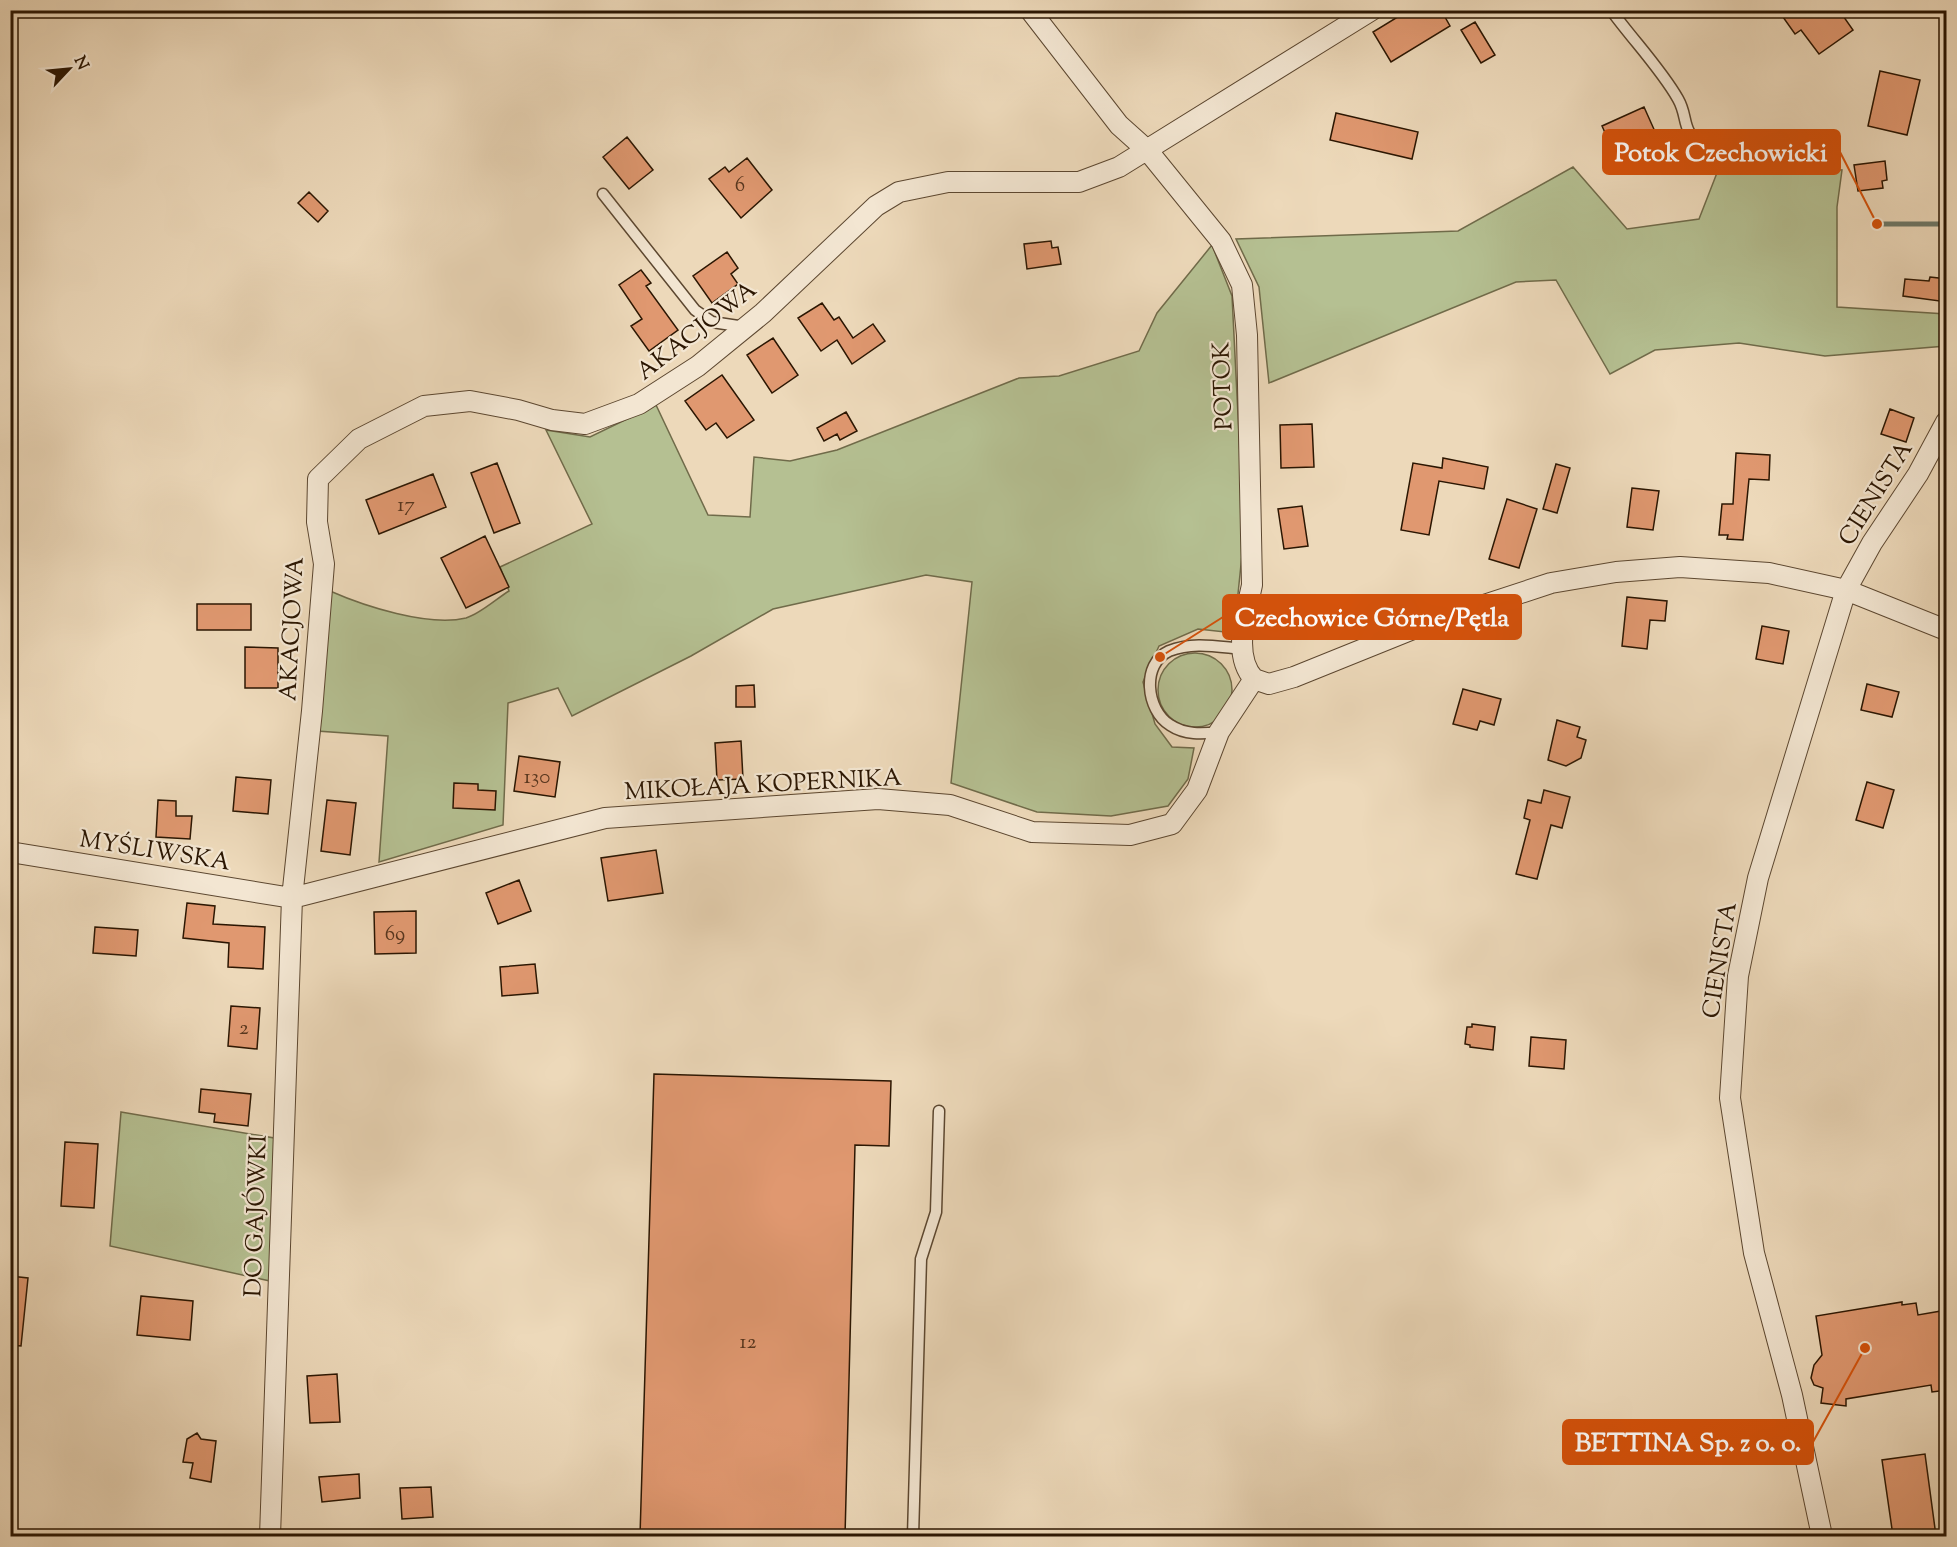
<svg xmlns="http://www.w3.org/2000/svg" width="1957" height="1547" viewBox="0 0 1957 1547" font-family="'Sorts Mill Goudy',serif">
<rect width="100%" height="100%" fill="#edd9ba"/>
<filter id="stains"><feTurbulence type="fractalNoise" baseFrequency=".00333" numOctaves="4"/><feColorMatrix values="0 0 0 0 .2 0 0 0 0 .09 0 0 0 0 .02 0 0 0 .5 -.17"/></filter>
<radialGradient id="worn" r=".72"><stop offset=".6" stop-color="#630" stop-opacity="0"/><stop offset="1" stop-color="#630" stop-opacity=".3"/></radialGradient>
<path fill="#b5c092" stroke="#706b4a" stroke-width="1.5" d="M1722,160L1842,170L1837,207V307L1946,314V346L1825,356L1739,343L1655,350L1610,374L1556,280L1516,282L1269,383L1259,287L1236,239L1458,231L1573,167L1627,229L1699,219Z
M1212,245L1232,296L1244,535L1234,633L1198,629L1159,646L1143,682L1155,724L1172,747L1194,748L1188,779L1168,806L1111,816L1037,812L951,783L972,582L926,575L773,609L691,656L572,716L558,688L508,703L503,825L379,862L388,736L317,731L330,591C364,606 428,627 466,618C480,614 496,599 509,591L500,567L592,524L546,430L590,437L656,405L708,515L750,517L754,457L790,461L837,450L1019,378L1059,376L1139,351L1157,313Z
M1158 690a37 37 0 1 1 74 0a37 37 0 1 1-74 0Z
M121,1112L274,1138L270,1281L110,1246Z"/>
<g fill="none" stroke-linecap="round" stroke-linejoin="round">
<path stroke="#6e7868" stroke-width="5" d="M1877,224H1946"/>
</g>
<path fill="#e09870" stroke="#2b1602" stroke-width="1.5" d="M1409,10H1441L1450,26L1391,62L1373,32Z
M1778,10H1839L1853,30L1819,54L1801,30L1795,34Z
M1475,22L1495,55L1481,63L1461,30Z
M1880,71L1920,80L1907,135L1868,126Z
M1644,107L1657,136L1615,155L1602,126Z
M1336,113L1418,132L1412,159L1330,140Z
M627,137L653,170L629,189L603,157Z
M747,158L772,190L741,218L709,179L725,167L729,172Z
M1885,161L1887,180L1882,181L1883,188L1858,191L1854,165Z
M309,192L328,211L318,222L298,203Z
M1051,241L1052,248L1058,247L1061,264L1027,269L1024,244Z
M727,252L738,268L731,274L738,284L712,303L693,276Z
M641,270L651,283L646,286L678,330L649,351L631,326L642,319L619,285Z
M1930,277L1947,279V302L1903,296L1905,279L1929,281Z
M822,303L834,320L839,317L853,338L873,324L885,341L852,364L837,340L821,351L798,318Z
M773,338L798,375L772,393L747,355Z
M722,375L754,420L727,438L716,423L706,430L685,401Z
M1890,409L1914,418L1906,442L1881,434Z
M846,412L857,431L840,440L837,434L824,441L817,428Z
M1312,424L1314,467L1281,468L1280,425Z
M1736,453L1770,455L1769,480L1749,479L1743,540L1727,539L1728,535H1719L1722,504H1733Z
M1443,458L1488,467L1484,489L1439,481L1429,535L1401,530L1413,463L1442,468Z
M497,463L520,523L494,533L471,473Z
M1556,464L1570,468L1557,513L1543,509Z
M433,474L446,507L379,534L366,500Z
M1632,488L1659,491L1653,530L1627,527Z
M1507,499L1537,509L1519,568L1489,559Z
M1302,506L1308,546L1284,549L1278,509Z
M485,536L509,587L466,608L441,558Z
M1627,597L1667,601L1665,621L1650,620L1647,649L1622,646Z
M197,604H251V630H197Z
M1762,626L1789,631L1783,664L1756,659Z
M245,647L278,648V688H245Z
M1867,684L1899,692L1892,717L1861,710Z
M754,685L755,707H736V686Z
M1463,689L1501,699L1494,725L1480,721L1477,730L1453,724Z
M1557,720L1580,727L1577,737L1586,740L1581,758L1566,766L1548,760Z
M741,741L743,779L717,780L715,743Z
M519,756L560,762L555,797L514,791Z
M236,777L271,780L268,814L233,811Z
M1867,782L1894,790L1883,828L1856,820Z
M454,783L478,784V790L496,791L495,810L453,808Z
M1544,790L1570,797L1562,828L1551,825L1537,879L1516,874L1530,820L1524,818L1528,800L1541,803Z
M158,800L176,801V816H192L190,839L156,837Z
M327,800L356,803L350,855L321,851Z
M656,850L663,893L608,901L601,858Z
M519,880L531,911L498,924L486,893Z
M187,903L215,906L213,924L265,927L263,969L228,967L229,943L183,938Z
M416,911V953L375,954L374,912Z
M95,927L138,930L136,956L93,953Z
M535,964L538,993L502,996L500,967Z
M231,1006L260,1008L257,1049L228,1046Z
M1472,1024L1495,1027L1493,1050L1470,1047V1045L1465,1044L1467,1027H1472Z
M1531,1037L1566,1040L1564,1069L1529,1066Z
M654,1074L891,1081L889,1146L855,1145L845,1536H640Z
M201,1089L251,1094L248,1126L214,1122L215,1114L199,1112Z
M65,1142L98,1144L94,1208L61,1206Z
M10,1276L28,1278L21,1346L10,1345Z
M141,1296L193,1301L190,1340L137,1335Z
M1902,1302V1305L1916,1303L1918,1315L1947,1310V1390L1932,1392L1931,1385L1846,1399V1406L1821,1403L1823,1388L1814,1385L1811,1378L1814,1365L1822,1355L1816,1316Z
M337,1374L340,1422L310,1423L307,1376Z
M197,1433L201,1439L216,1441L211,1482L190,1478L193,1463L183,1462L187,1439Z
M1925,1454L1936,1536H1893L1882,1460Z
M359,1474L360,1498L322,1502L319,1477Z
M431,1487L433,1517L402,1519L400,1488Z"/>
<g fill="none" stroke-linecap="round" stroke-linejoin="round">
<g stroke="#5c4730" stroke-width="13">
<path id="service" d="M1611,10C1632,39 1661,69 1678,99C1689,118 1680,131 1703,145C1717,154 1738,145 1753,144C1782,143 1806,156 1834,159
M603,194L695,310L712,322L745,327
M1219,732C1202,734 1185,735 1170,725C1146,710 1141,664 1169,651C1193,641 1219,647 1243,649
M913,1536L921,1259L936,1212L939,1111"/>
</g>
<g stroke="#5c4730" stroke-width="22">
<path id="minor" d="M1030,10L1119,125L1148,151L1221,241L1242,285L1247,335L1252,585C1246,614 1232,655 1254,679
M1254,679L1269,684L1294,677L1423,625L1551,583L1616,572L1680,567L1769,573L1846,590L1946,630
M10,852L292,898L605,818L878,799L950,805L1032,832L1130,835L1172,824L1197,790L1219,732L1254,679
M270,1536L292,898L312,711L324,564L317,522L318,479L359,439L424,406L470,401L518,410L552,420L585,424L639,404L698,366L763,313L876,206L899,192L948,182H1079L1119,167L1372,10
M1822,1536L1792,1395L1754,1253L1730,1098L1738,976L1758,878L1846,590L1872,543L1918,474L1946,422"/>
</g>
<use href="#service" stroke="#f3e6d2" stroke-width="10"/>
<use href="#minor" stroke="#f3e6d2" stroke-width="20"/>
</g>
<g text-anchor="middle" stroke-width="4.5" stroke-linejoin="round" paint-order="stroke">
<g font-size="21" fill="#58361e">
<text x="740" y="191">6</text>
<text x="406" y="511">17</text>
<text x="537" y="783">130</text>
<text x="395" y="940">69</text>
<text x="244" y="1034">2</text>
<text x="748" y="1348">12</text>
</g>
<g font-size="24" fill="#2b1602" stroke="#f3e6d2">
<text transform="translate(696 330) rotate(-38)" y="8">AKACJOWA</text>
<text transform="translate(1222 386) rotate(-92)" y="8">POTOK</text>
<text transform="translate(1875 493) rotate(-58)" y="8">CIENISTA</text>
<text transform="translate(291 629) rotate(-87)" y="8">AKACJOWA</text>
<text transform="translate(763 784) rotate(-3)" y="8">MIKOŁAJA KOPERNIKA</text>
<text transform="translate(155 850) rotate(9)" y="8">MYŚLIWSKA</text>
<text transform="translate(1719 960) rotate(-81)" y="8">CIENISTA</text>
<text transform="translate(255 1216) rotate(-88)" y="8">DO GAJÓWKI</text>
</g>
</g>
<path fill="none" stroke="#d5520b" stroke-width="2" d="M1877 224L1840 152M1160 657L1223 617M1865 1348L1813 1442"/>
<g fill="#d5520b" stroke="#f3e6d2" stroke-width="2">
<circle cx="1877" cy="224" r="6"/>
<circle cx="1160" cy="657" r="6"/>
<circle cx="1865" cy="1348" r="6"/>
</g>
<g fill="#d5520b" stroke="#d5520b" stroke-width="2">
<rect x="1603" y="130" width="237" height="44" rx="6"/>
<rect x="1223" y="595" width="298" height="44" rx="6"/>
<rect x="1563" y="1420" width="250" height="44" rx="6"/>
</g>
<g font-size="26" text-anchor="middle" font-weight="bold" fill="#fff">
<text x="1721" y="161">Potok Czechowicki</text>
<text x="1372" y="626">Czechowice Górne/Pętla</text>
<text x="1688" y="1451">BETTINA Sp. z o. o.</text>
</g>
<rect width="1957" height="1547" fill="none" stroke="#edd9ba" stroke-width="36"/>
<rect x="12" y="12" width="1933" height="1523" fill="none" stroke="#2b1602" stroke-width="3"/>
<rect x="18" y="18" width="1921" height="1511" fill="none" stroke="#2b1602" stroke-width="1.5"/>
<g transform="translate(69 69) rotate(64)" stroke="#f3e6d2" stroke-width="4.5" paint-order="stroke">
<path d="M0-4.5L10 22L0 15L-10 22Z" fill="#2b1602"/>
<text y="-9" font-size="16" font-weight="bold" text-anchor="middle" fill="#2b1602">N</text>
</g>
<rect width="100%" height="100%" filter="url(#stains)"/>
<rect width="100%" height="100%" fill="url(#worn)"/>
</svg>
